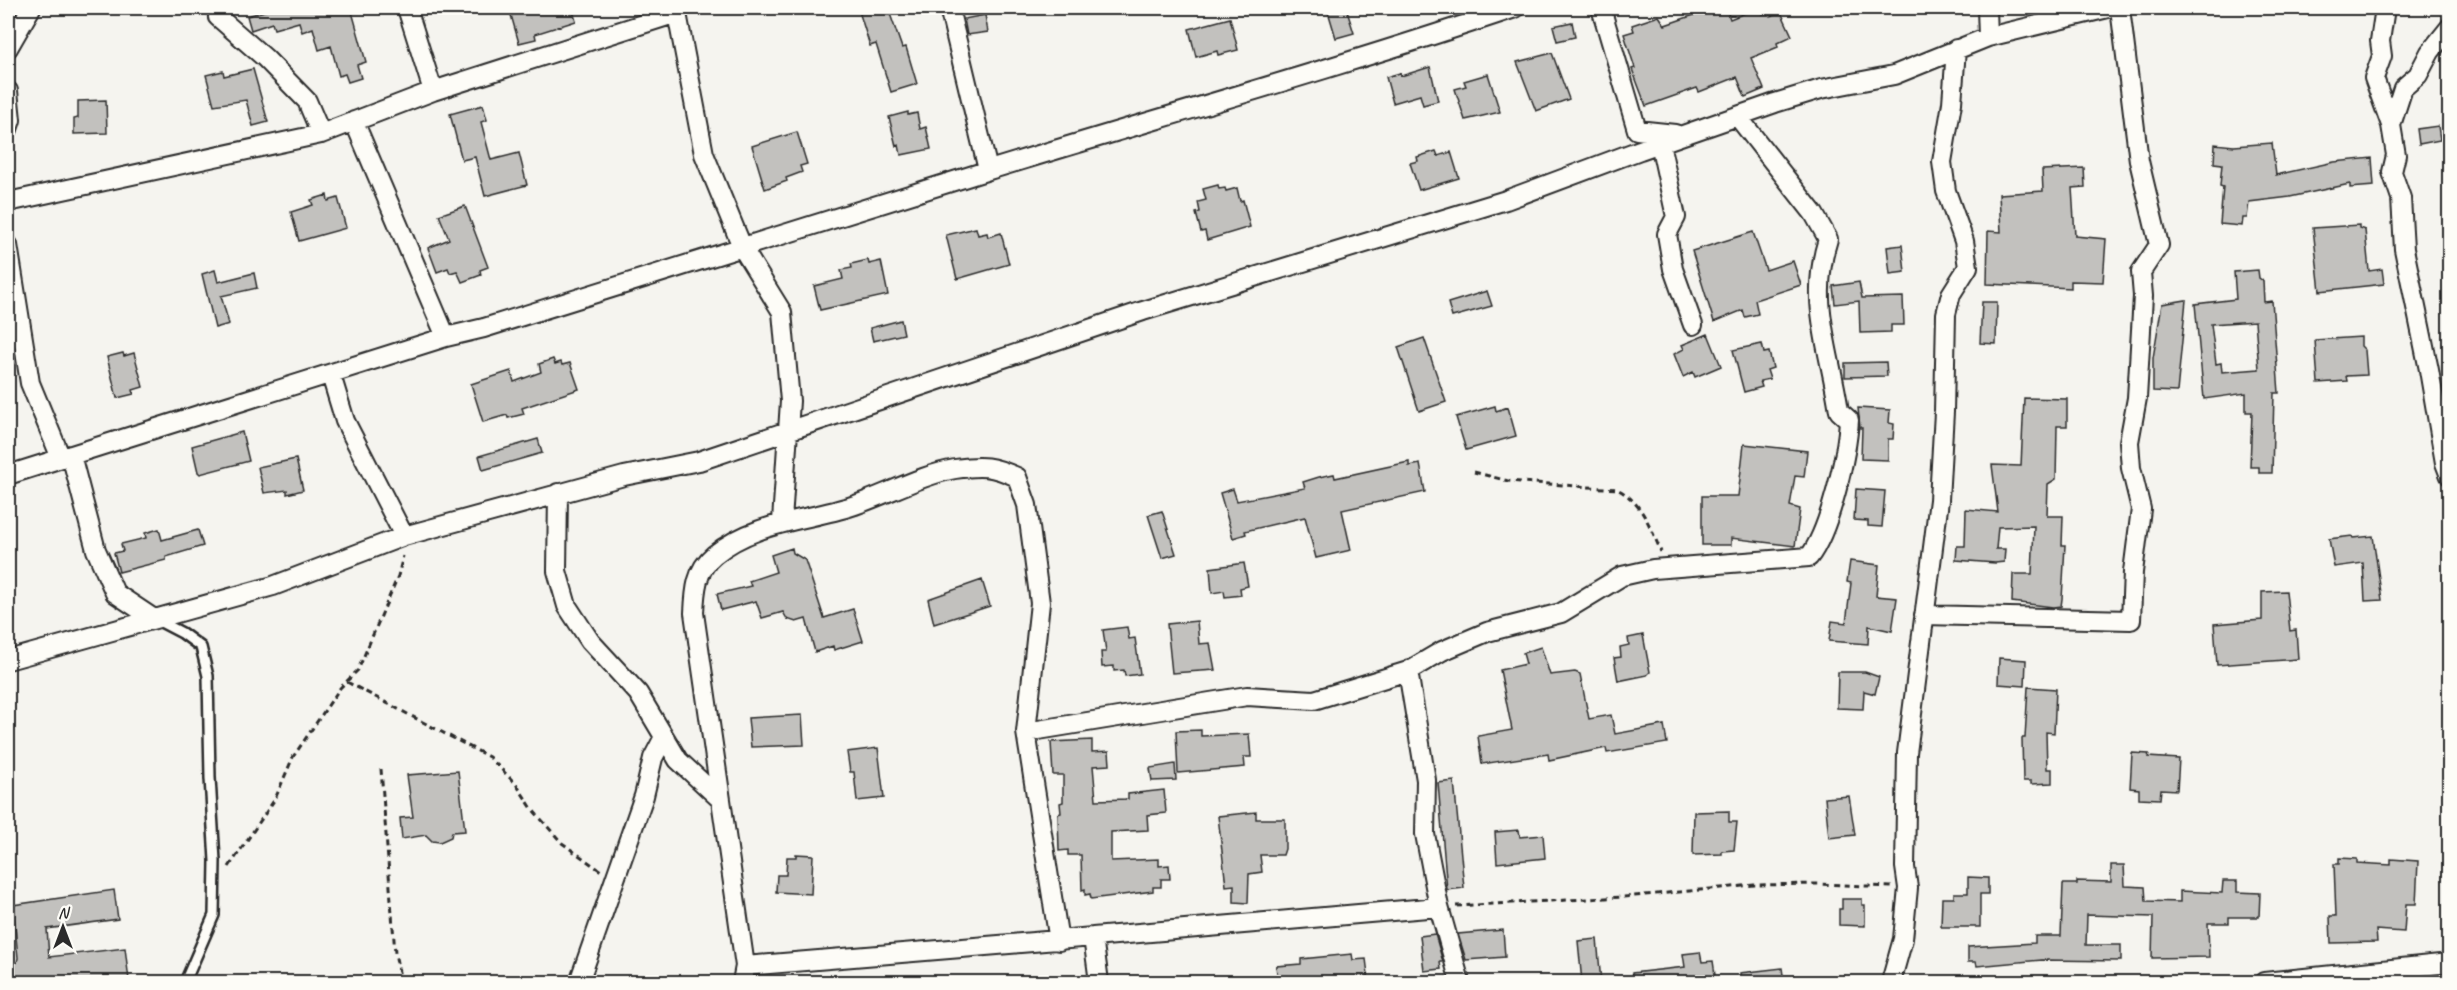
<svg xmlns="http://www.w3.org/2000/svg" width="2457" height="990" viewBox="0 0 2457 990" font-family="Caveat,sans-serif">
<rect width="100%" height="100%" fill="#f5f4ef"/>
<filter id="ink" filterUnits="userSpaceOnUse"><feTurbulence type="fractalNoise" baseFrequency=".0167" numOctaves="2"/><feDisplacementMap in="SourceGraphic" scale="12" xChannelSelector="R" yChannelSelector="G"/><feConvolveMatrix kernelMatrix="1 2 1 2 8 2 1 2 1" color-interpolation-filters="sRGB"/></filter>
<g filter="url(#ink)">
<path fill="#c2c1be" stroke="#2b2b2b" stroke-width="1.5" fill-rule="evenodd" d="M275,8H351L366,62L357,65L361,78L348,82L345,74L339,76L331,46L319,50L313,28L302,32L299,22L274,29L272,23L251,30L247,16Z
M509,8H572L576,21L535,34L536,39L519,43Z
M858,8H888L902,48L906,47L917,84L891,92L876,44L870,46Z
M1327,8H1346L1354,33L1336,38Z
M1714,8H1726L1730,19L1758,8L1763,14L1768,11L1770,16L1781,12L1792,36L1777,43L1778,47L1751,58L1764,89L1745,97L1737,77L1699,92L1697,88L1646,106L1632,69L1635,68L1624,34L1634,31L1632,25L1659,16L1665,25Z
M985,15L988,32L967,35L964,19Z
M1230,18L1238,50L1218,55L1217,51L1196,57L1189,29Z
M1572,22L1575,37L1557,41L1553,26Z
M1552,53L1569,99L1536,111L1517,62Z
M1430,67L1438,101L1423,105L1420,95L1393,103L1386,77L1400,73L1401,76Z
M253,69L268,122L253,126L246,100L214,105L206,75L223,71L224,76Z
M1488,74L1500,112L1465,120L1455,89L1466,86L1464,81Z
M106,100L107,133L74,134V119L78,118V101Z
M483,105L487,120L481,122L491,160L519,153L527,185L485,196L475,157L462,160L450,114Z
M908,112V115L917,113L920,129L926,127L931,149L901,155L899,145L896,146L889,117Z
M2438,126L2440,140L2419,144L2417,129Z
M797,132L807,164L800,166L802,172L786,178L787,181L765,189L752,146Z
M2272,143L2276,175L2334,162L2372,158L2374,186L2350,188V184L2290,197L2249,202L2247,218H2243L2242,226L2220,224L2223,187L2220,186L2222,164L2214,163L2215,144L2234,146Z
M1436,151L1438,156L1451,152L1459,178L1419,190L1410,163L1418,161L1417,157Z
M2084,168L2085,187L2072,188L2075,236L2106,239L2103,282L2071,281V288L1987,284L1988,231L2001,232L1999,194L2043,191L2042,170Z
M1218,185L1219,189L1225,188L1226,191L1237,188L1240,201L1243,200L1250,227L1207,240L1205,231L1201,232L1196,213L1200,212L1198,202L1206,200L1203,189Z
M327,195L328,201L338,198L346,228L299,241L291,212L313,205L311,200Z
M465,206L488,267L480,270L481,275L462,282L457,271L450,273L448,268L437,272L428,248L449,239L439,215Z
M2359,225V228L2365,230L2369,271L2382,269L2384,284L2320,291L2313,228Z
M976,228L978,235L987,233L988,237L1001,233L1009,264L957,279L946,235Z
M1753,232L1766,270L1793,261L1801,285L1755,300L1758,314L1745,317L1743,310L1714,322L1692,251Z
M1902,245L1905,272L1890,274L1887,247Z
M868,260L869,264L881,261L888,295L820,310L814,286L843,279L841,270L852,268L851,264Z
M215,270L218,282L254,273L257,288L221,296L229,324L215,328L202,274Z
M2258,270L2259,278L2263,281L2264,302L2272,301L2279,393H2274L2272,473H2259V467H2250L2252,412H2246V393L2204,399L2195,304L2236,299L2234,272ZM2255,321L2259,369L2222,372L2221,363L2216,364L2211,324Z
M1859,282L1862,298L1903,297L1904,325H1891V332L1860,333L1859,301L1835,304L1833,286Z
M1487,291L1492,306L1452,317L1448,303Z
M2186,300L2177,392L2153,391V358L2162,304Z
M1982,302H1997L1996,344L1980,343Z
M901,320L904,334L873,341L870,328Z
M1708,334L1721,366L1695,377L1693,372L1683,377L1674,354L1684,349L1682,345Z
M2361,337V346L2365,350L2367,375L2346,376L2347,381L2318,383L2315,340Z
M1424,338L1446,402L1419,411L1398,347Z
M1762,344L1764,353L1769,352L1773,368L1767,370L1770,379L1760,381L1762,387L1744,392L1733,350Z
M123,353L124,356L134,353L143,387L133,390L134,394L117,398L107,357Z
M553,359L555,364L561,362L562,365L570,363L579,389L522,408L524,414L508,418L507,415L483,422L471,384L511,371L514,382L541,372L539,364Z
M1886,362L1887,376L1845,377V363Z
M2024,398L2067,399V426H2057L2056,479L2048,484L2047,516H2063L2062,545H2065L2062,599L2061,606L2053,607L2012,602L2013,574H2032L2034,526L1998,527L1996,549H2005L2004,562L1995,563L1956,560L1957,546H1965L1966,509L1998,512L1992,465L2021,466Z
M1495,406L1496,411L1508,407L1516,436L1466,450L1456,417Z
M1858,408L1890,410L1889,423L1894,424L1893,439H1888V460L1861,459L1862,428H1860Z
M242,432L249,461L200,474L198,472L192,446Z
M538,439L542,453L483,470L479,456Z
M1744,444L1807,451L1804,477L1795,476L1790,506L1800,509L1795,546L1731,538V545H1702V496H1738Z
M296,459L303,490L287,494V490L264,493L258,467Z
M1409,462V466L1420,464L1425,492L1342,510L1351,550L1316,558L1305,517L1245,531L1246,534L1233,538L1220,493L1233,489L1237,501L1305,488L1303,482L1319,477L1334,474L1335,478Z
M1856,489L1885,491L1882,527L1868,526V521L1854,520Z
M1162,511L1176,554L1162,558L1148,515Z
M159,529L162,540L198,530L203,546L166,557V560L119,572L114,553L123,551L121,544L146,538L145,533Z
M2352,536L2353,538L2373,536L2382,600L2365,601L2363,563L2334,567L2329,539Z
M792,548L793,553L805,560L824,618L853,609L863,641L834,650L833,646L815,652L806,619L796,622L787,619L783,612L762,618L756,601L721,610L717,594L751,586L749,581L776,572L771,555Z
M1850,561L1879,565L1876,596L1897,598L1892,631L1869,626L1868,644L1829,641L1832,621L1846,623L1851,583L1847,582Z
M1244,563L1248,586L1240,588L1241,595L1225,597L1224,591L1212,593L1210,568Z
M982,580L990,606L934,624L928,599Z
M2286,591L2290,631L2296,630L2298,659L2217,665L2214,624L2262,620V592Z
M1197,621L1199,644L1210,643L1215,670L1172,673L1167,624Z
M1127,627L1129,639L1135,638L1140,674L1125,676L1124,670L1114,671V666L1102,667L1101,652H1106L1103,630Z
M1643,635L1650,672L1647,675L1618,681L1614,658L1621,657L1620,647L1629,645L1628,638Z
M1541,647L1550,675L1575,672L1580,674L1589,719L1611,715L1615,734L1664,725L1667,743L1607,753L1606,748L1549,760L1548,754L1482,764L1478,736L1512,730L1500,670L1526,664L1523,653Z
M1999,658L2026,660L2025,686L1998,684Z
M1838,672H1865L1879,677L1875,694L1864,691L1863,709L1837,708Z
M2028,687L2056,689L2054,733L2046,732L2047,769H2052V783L2031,784V781H2023L2022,738H2025Z
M802,715L804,745L751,747L748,718Z
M1201,730V736L1249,734L1251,757H1244L1245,767L1178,773L1176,731Z
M1092,740V752L1109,751L1110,765L1093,766L1096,800L1128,799V794L1164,790L1166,813L1147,815L1148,830L1111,832V861L1159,859V866L1169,865L1170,879H1161V887H1153V891L1091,899L1090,894L1085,895V889L1082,890L1081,855H1068V850L1059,851L1058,814L1061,813L1060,803L1063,802V775H1053L1051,742Z
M878,748L884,798L857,801L854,772H850L847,752Z
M2132,753L2149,754L2148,757L2179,759L2177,790L2161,789L2160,799L2139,798V789L2130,788Z
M1175,764L1176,780L1152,781L1150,768Z
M458,771L465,831L452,832L451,837L440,842L432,841L426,835L402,839L400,818L413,817L407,775Z
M1454,781L1464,888L1447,890L1438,783Z
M1849,796L1855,835L1829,838L1825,798Z
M1729,811V822H1737L1734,850L1722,851V854L1693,855L1694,812Z
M1256,812V819H1285V849L1283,855H1260L1262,872L1249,874L1248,903L1234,902V885L1226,886L1218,816Z
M1519,830L1520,837L1543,835L1545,858L1497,863L1495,832Z
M796,854L813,855L811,894L776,892L777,875H786L787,857H796Z
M2339,858L2357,859V863L2391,865V859L2418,861L2416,904H2406L2404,932L2376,930L2377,942L2331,943L2330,916H2336L2334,864H2339Z
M2111,865H2124L2125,886L2145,887L2146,901L2180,902V891L2222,893L2223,881H2237V892L2260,893L2259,917H2229V923H2208L2209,957L2152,958L2153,917L2087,915L2086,945H2121V961L2042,960L1977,966L1976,962H1968V947L2035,943V936H2061L2063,884H2077V881L2111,882Z
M1968,877L1988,878V894H1980V927H1941L1942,898H1954V893H1968Z
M114,890L118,919L47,929L49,957L125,948L129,980L8,982V964L17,962L18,958L13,905Z
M1842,899H1862V905H1865V926L1839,925V909H1842Z
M1503,930L1505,957L1466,960L1458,934Z
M1435,934L1443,962H1440L1441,969L1424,971L1420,936Z
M1597,939L1601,982H1582L1578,941Z
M1700,952L1702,962L1713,961L1716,982H1632V973L1685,967L1683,954Z
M1352,954L1353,960L1366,959L1369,982H1278L1276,966L1301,964V959Z
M1782,968L1784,982H1741L1740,973Z"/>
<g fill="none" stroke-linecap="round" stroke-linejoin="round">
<g stroke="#2b2b2b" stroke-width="14">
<path id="service" d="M157,620L182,633L201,647L208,676L210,778L215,861L214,915L185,982"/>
</g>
<g stroke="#2b2b2b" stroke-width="22">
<path id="minor" d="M221,8L218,17L265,58L307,101L321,134
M407,8L433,91
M676,8L704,154L743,249L782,312L790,401L782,521
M949,8L988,170
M1601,8L1637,130L1675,134
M1987,8L1988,37
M2385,8L2380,41L2382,56L2374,78L2391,125
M2450,27L2430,52L2418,75L2403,88L2391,125L2396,155L2392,172L2401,198L2404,249L2429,370L2445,463L2450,476
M8,48L31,8
M8,91L11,120L8,129
M354,121L446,337
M1660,143L1676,217L1667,234L1673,269L1693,325
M8,202L321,134L433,91L677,13
M8,245L30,383L61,458
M331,375L345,421L404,536
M71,455L96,550L115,593L154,619
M8,475L446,337L484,328C652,277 818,222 986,171C1162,117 1340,67 1515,8
M558,493L557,571L567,606L590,641L638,693L678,760L721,800
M1924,615L2131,620L2133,572L2141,509L2131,468L2129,442L2137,398L2143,296L2141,272L2159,245L2139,161L2120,8
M8,660L273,586L404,536L624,476L699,461L1143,311L1506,200L1640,150L1775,103L1821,89L1894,75L1988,37L2108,8
M1408,671L1426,780L1425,834L1439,907L1460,982
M1026,732L1247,696L1314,700L1408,671L1442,651L1487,632L1561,613L1622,576L1653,569L1809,557C1830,530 1847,454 1849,420L1839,411C1830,349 1808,302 1828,239L1814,214L1738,117
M1093,937L1439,907
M745,966L1093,937L1099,982
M579,982L644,796L653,758L664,737
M742,982L745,966L694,613C695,591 696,570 714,555C754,522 805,521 852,506C883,496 924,474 955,469C983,465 992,466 1017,477L1027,505L1040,603L1026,732L1059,941
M1891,982L1903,939L1908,888L1905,867L1907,753L1939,500L1944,412L1946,314L1951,294L1968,267L1964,241L1946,191L1942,162L1952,103L1956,49
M2264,982L2450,963"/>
</g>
<path stroke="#2b2b2b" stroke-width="3" stroke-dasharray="6 4.5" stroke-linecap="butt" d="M1474,472L1508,481L1617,489C1641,501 1651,528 1661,552
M347,682L489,757L516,784L533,810L562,843L601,871
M381,769L395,953L401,982
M229,867L275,799L293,757L340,688L358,670L398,576L403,556
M1456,906L1624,897L1754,885L1819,884L1892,887"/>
<use href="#service" stroke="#fdfcf7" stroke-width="9"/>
<use href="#minor" stroke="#fdfcf7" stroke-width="18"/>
</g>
</g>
<rect width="2457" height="990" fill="none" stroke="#fdfcf7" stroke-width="30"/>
<rect x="15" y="15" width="2427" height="960" fill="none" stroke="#2b2b2b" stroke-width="2" filter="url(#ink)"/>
<g transform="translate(63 927)" stroke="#fdfcf7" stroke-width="4.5" paint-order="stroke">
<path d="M0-4.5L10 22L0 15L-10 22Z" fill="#2b2b2b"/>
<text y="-9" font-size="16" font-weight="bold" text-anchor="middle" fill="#2b2b2b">N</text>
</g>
</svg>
